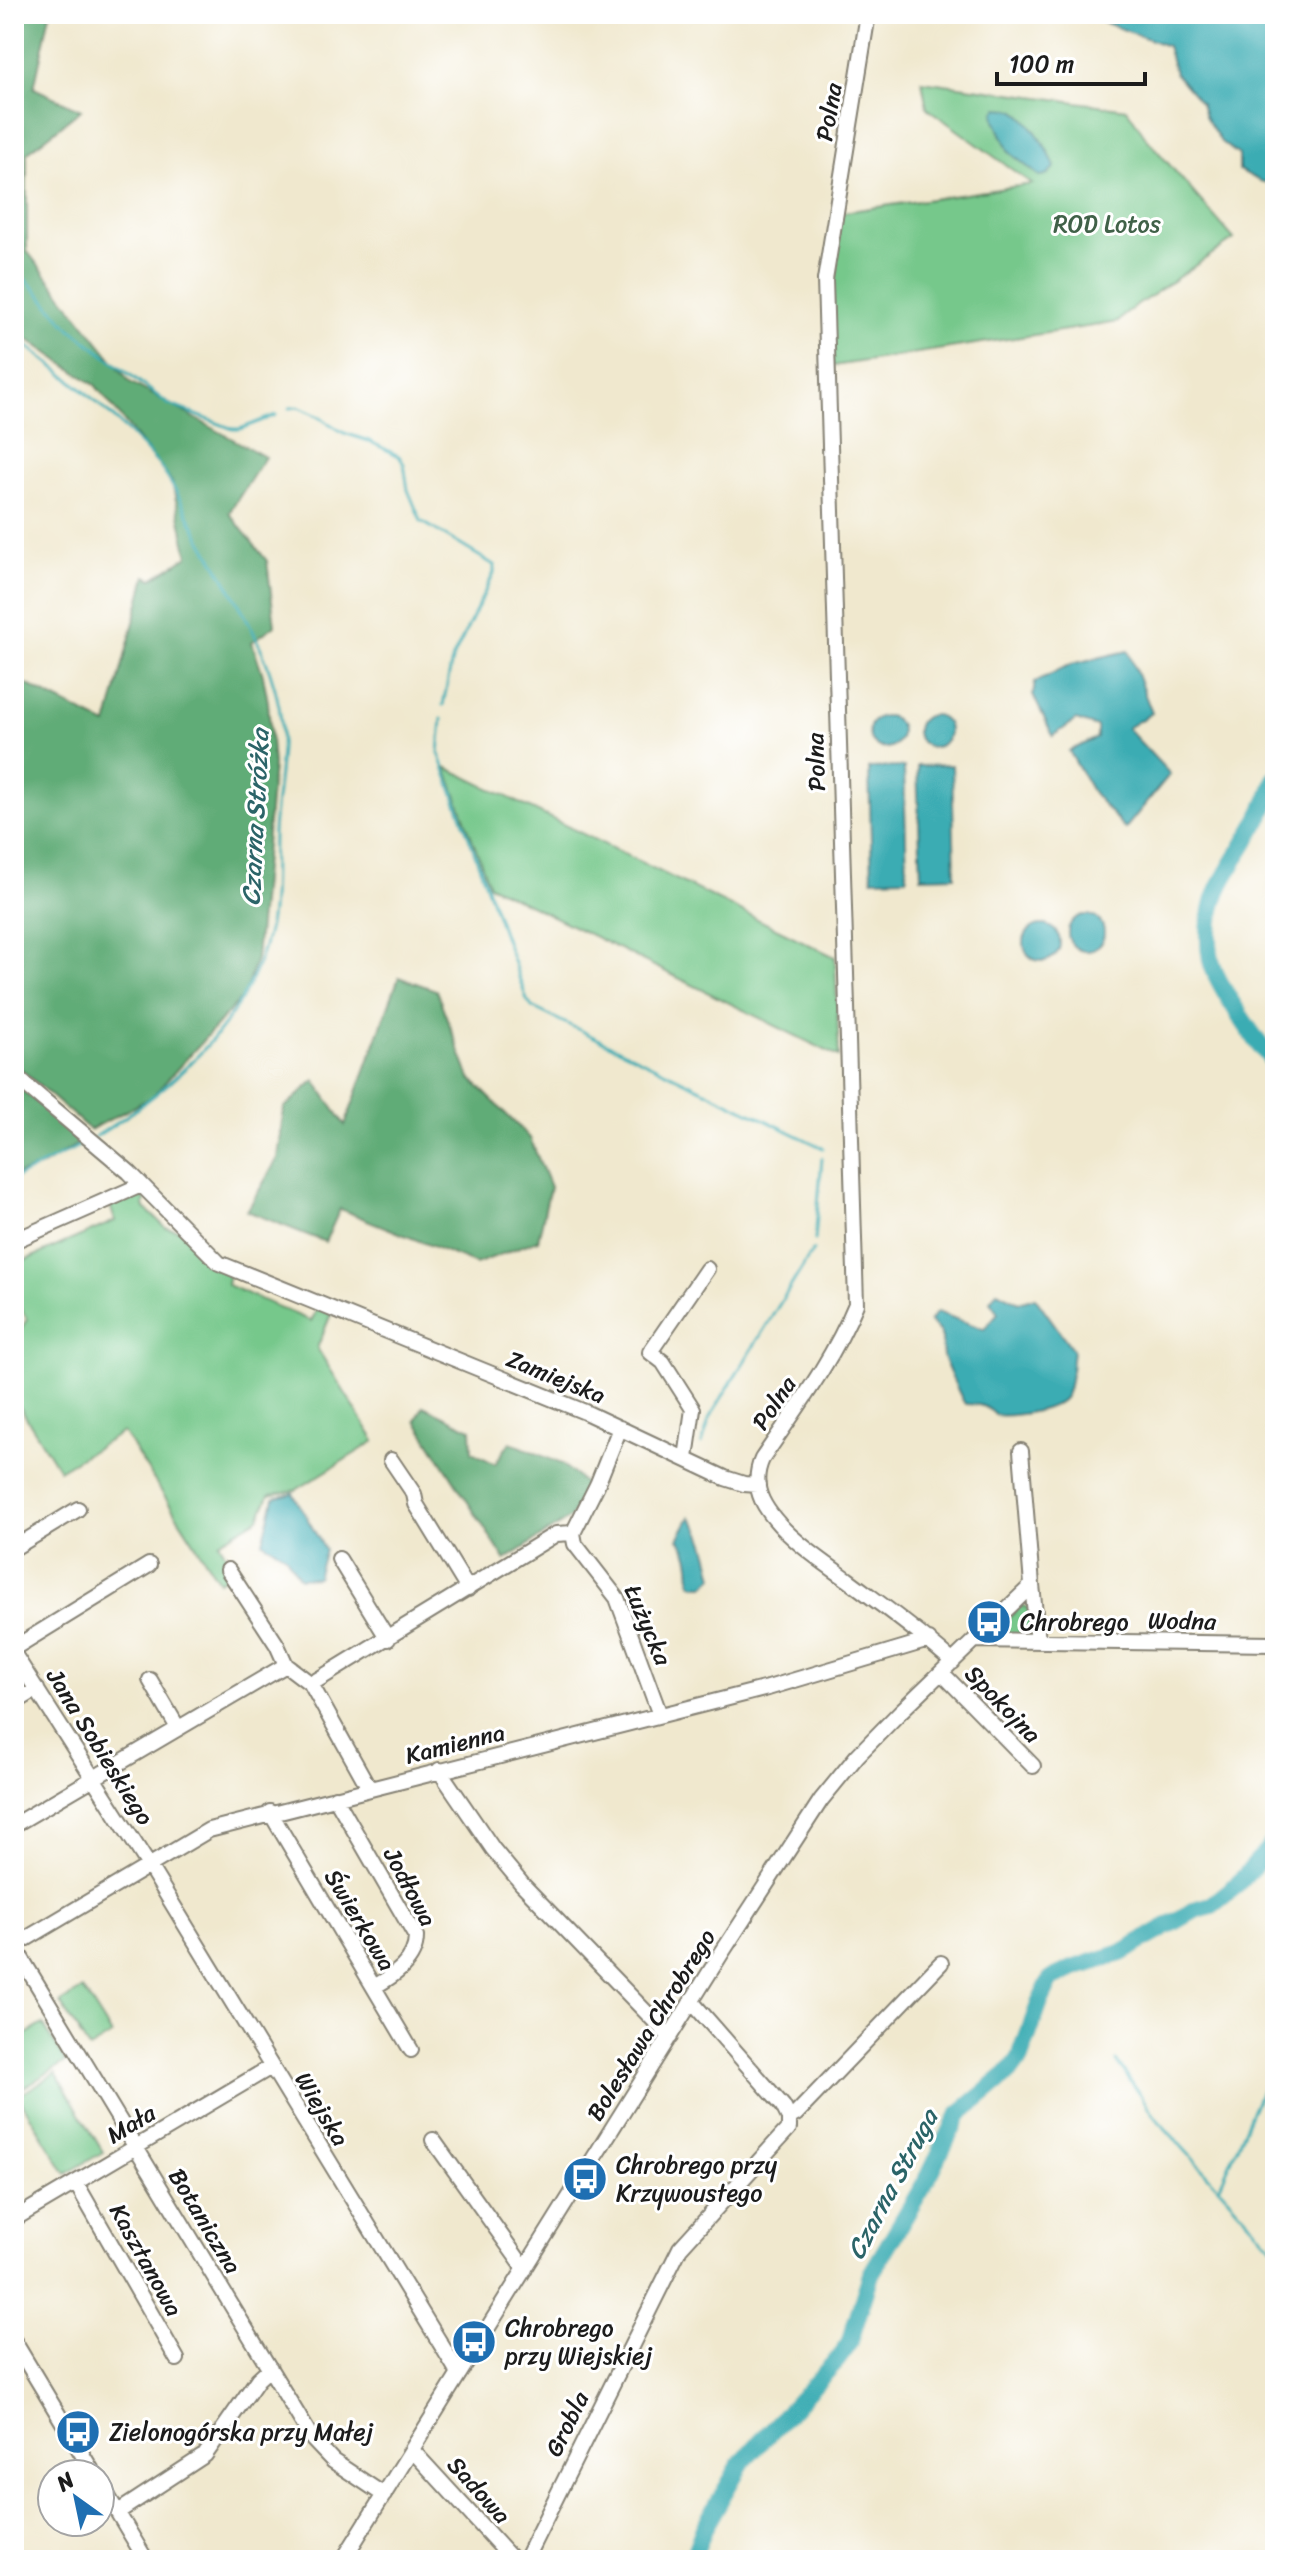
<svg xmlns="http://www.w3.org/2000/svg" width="1289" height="2574" viewBox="0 0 1289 2574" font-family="Sriracha,sans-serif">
<rect width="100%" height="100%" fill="#fff"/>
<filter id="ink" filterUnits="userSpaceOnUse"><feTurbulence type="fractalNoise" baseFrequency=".0125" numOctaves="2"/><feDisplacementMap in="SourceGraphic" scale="16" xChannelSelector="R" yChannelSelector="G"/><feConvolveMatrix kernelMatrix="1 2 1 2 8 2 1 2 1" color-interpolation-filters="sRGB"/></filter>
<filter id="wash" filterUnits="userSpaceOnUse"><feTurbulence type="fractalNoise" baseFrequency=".006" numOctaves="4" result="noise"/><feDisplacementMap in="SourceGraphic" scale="32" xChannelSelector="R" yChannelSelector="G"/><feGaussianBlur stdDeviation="1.8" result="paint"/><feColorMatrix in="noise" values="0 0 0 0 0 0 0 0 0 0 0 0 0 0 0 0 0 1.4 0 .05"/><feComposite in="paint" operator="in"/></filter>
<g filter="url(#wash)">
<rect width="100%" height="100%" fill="#f0e8ce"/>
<path fill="#76c88b" stroke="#497254" stroke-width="2" d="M922,81L1127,109L1147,139L1234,239L1126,313L1118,322L833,366L830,280L838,213L1032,184L927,108Z
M446,767L835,957L839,1057L489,885Z
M137,1193L145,1199L144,1207L166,1228L179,1230L229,1273L227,1285L311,1321L317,1309L331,1314L317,1348L375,1441L296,1490L269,1495L259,1518L219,1542L235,1570L219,1581L123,1432L59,1470L14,1398V1340L27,1319L14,1298V1265L115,1221L110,1205Z
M1021,1605L1030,1609L1031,1626L1022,1636H1002L1000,1627Z
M83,1989L112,2035L89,2049L60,2003Z
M43,2024L66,2062L14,2093V2042Z
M56,2073L103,2152L66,2174L18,2096Z"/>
<path fill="#60ac77" stroke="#3e644a" stroke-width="2" d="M14,14H50L34,88L81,110L27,153V251L130,382L265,457L229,513L267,561L275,625L252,642L263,675L268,702L273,765L256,959L244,995L152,1097L90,1130L14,1063V678L107,725L146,576L152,579L188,556L172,482L95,385L14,330Z
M399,977L436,990L470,1078L530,1138L550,1187L538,1240L476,1264L340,1209L325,1242L247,1211L278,1158L284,1108L315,1080L345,1125Z
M14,1083L82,1141L44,1165L14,1176Z
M423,1406L471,1429L472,1452L495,1464L510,1442L562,1464L588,1487L570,1518L505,1560L416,1421Z"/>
<path fill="#3aacb3" stroke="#2b6468" stroke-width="2" d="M1099,14H1275V185L1260,181L1239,170V155L1221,142L1205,116L1201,103L1175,73L1167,46L1103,22Z
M998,108C1003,109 1007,108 1011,109C1028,114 1049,151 1055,167L1047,175L1039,176L1009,152L995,120L994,112Z
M1128,651L1152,713L1127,728L1170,774L1125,829L1093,793L1069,751L1097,738V727L1076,720L1053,736L1033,695L1035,682L1071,664Z
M917 731a16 16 0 1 1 32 0a16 16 0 1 1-32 0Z
M869 732a16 16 0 1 1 32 0a16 16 0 1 1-32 0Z
M952,765L955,876L921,877L917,766Z
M904,767L907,878L872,879L869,768Z
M1068 933a18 18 0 1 1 36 0a18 18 0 1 1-36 0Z
M1024 943a18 18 0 1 1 36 0a18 18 0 1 1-36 0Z
M997,1291L1019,1302L1035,1297L1073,1350C1071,1363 1072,1383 1066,1395C1058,1411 1010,1417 995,1415C987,1405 977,1404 965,1404C962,1400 944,1361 943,1356C940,1338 948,1337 929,1322L937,1312L984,1329L998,1313L990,1301Z
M293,1493L325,1550L317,1577L300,1578L285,1555L263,1542L274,1498Z
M690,1517C705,1532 709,1557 714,1577L705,1585H695L691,1582C690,1564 691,1552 678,1539Z"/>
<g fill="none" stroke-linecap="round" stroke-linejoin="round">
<path stroke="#3aacb3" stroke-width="3" d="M14,271C37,286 51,310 71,329L168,404L233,429H240L276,415
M14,336C65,375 117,415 158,464C174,484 185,510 197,532C229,588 267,642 279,706C286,747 275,792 273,833C272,866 275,902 267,935C245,1026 171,1089 95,1137
M290,408L298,407L316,415L344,433L369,441L399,456L404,464L408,490L421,521L494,565V573L452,660L443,705
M442,719L439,753L527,1000L532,1007L823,1148
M14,1179L85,1143
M815,1240L822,1158
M702,1444L710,1417L813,1250
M1117,2061L1157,2119L1275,2250
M1219,2188L1275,2058"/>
<path stroke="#3aacb3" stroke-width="18" d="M1275,779C1264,819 1241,847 1222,882C1210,905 1206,935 1211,960C1215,983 1259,1045 1275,1064
M692,2560L704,2528L741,2463L838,2359L849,2344L871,2274L930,2174L959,2114L1010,2072L1020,2058L1039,2004L1051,1979L1075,1968L1121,1953L1197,1909L1212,1905L1238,1884L1275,1842"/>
</g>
</g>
<g filter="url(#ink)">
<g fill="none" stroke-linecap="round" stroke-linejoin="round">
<g stroke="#868275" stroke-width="18">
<path id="minor" d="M868,14L825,280L856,1304C833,1360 796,1409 762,1459C756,1472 756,1487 762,1500C777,1531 819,1559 847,1579C883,1606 919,1631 953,1662
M14,1075L129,1172L219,1263L585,1412L725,1478L744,1484L758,1485
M14,1241L141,1185
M620,1428L597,1485L573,1533L575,1544L617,1598L660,1715
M686,1458L693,1409L663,1362L650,1352L707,1269
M391,1460L414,1494L416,1504L468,1589
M14,1548L78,1509
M339,1559L388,1639
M228,1570L277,1645L286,1665
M1032,1585L1038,1641
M975,1640L1275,1644
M14,1648L149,1565
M14,1654L148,1864L459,2374
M942,1673L1033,1766
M150,1680L178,1728
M311,1684L556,1534L573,1533
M14,1703L37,1689
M439,1770L493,1849L522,1884L670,2037
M335,1797L416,1937C416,1962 393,1976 374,1987
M270,1812L411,2050
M14,1825L286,1665L311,1684L369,1788
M14,1946L209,1830L768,1688L929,1640
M14,1946L313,2440L333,2461L384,2495
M789,2118L796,2114L941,1963
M433,2140L525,2269
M76,2183L177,2359
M14,2219L271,2067
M14,2341L94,2474
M412,2450L513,2560
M100,2483L146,2560
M118,2512L205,2455L258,2379L270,2368
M343,2560L721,1954L821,1800L857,1756L901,1711L1032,1585L1021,1451
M525,2560L680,2248L789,2128V2118L783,2106L692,2002"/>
</g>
<use href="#minor" stroke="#fff" stroke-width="14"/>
</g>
</g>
<defs>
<g id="bus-disc" transform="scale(2.3)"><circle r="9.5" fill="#1f6fb2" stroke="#fff"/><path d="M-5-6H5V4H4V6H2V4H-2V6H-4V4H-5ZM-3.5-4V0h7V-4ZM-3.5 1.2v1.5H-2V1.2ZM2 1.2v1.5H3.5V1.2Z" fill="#fff"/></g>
</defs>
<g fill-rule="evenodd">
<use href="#bus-disc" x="989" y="1622"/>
<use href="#bus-disc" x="585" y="2179"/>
<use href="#bus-disc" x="474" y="2342"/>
<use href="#bus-disc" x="78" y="2432"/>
</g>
<g text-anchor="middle" stroke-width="6" stroke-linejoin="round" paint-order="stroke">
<g font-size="24" fill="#1c1c1c" stroke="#fff">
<text transform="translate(829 112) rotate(-80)" y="8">Polna</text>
<text transform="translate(816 762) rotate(-92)" y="8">Polna</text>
<text transform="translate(556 1377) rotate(22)" y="8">Zamiejska</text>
<text transform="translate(774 1403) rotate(-56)" y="8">Polna</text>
<text transform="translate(1182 1621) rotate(1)" y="8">Wodna</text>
<text transform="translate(648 1625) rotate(67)" y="8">Łużycka</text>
<text transform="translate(1003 1704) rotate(46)" y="8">Spokojna</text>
<text transform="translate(455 1744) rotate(-14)" y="8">Kamienna</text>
<text transform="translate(100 1747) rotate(58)" y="8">Jana Sobieskiego</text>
<text transform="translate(410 1887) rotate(62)" y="8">Jodłowa</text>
<text transform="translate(360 1920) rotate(59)" y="8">Świerkowa</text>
<text transform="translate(651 2025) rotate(-58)" y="8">Bolesława Chrobrego</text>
<text transform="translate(322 2109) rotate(59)" y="8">Wiejska</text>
<text transform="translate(131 2124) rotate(-31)" y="8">Mała</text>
<text transform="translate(205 2221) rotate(59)" y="8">Botaniczna</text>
<text transform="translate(146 2260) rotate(61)" y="8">Kasztanowa</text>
<text transform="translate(567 2424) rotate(-64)" y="8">Grobla</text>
<text transform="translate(479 2490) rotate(48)" y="8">Sadowa</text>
</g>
<g font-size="24" fill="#406148" stroke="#fff">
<text x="1107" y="232">ROD Lotos</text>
</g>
<g font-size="24" fill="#1c1c1c" stroke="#fff" text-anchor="start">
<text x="1020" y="1630">Chrobrego</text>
<text x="616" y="2173">Chrobrego przy<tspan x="616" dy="28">Krzywoustego</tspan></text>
<text x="505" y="2336">Chrobrego<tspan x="505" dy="28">przy Wiejskiej</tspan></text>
<text x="109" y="2440">Zielonogórska przy Małej</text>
</g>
<g font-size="26" font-style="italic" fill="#2b6468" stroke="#fff">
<text transform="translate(255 817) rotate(-87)" y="9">Czarna Stróżka</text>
<text transform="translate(892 2184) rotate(-62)" y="9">Czarna Struga</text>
</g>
</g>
<rect width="1289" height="2574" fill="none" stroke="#fff" stroke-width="48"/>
<g transform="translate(76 2498) rotate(327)"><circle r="38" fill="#ffffff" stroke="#a4a4a4" stroke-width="2"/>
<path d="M0-6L14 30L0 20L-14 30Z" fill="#1f6fb2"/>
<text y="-12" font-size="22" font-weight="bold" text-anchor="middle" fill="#1c1c1c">N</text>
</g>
<path d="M997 72v12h148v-12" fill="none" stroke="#1c1c1c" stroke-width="4"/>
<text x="1009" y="72" font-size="24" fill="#1c1c1c" stroke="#ffffff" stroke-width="6" paint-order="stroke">100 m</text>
</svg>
